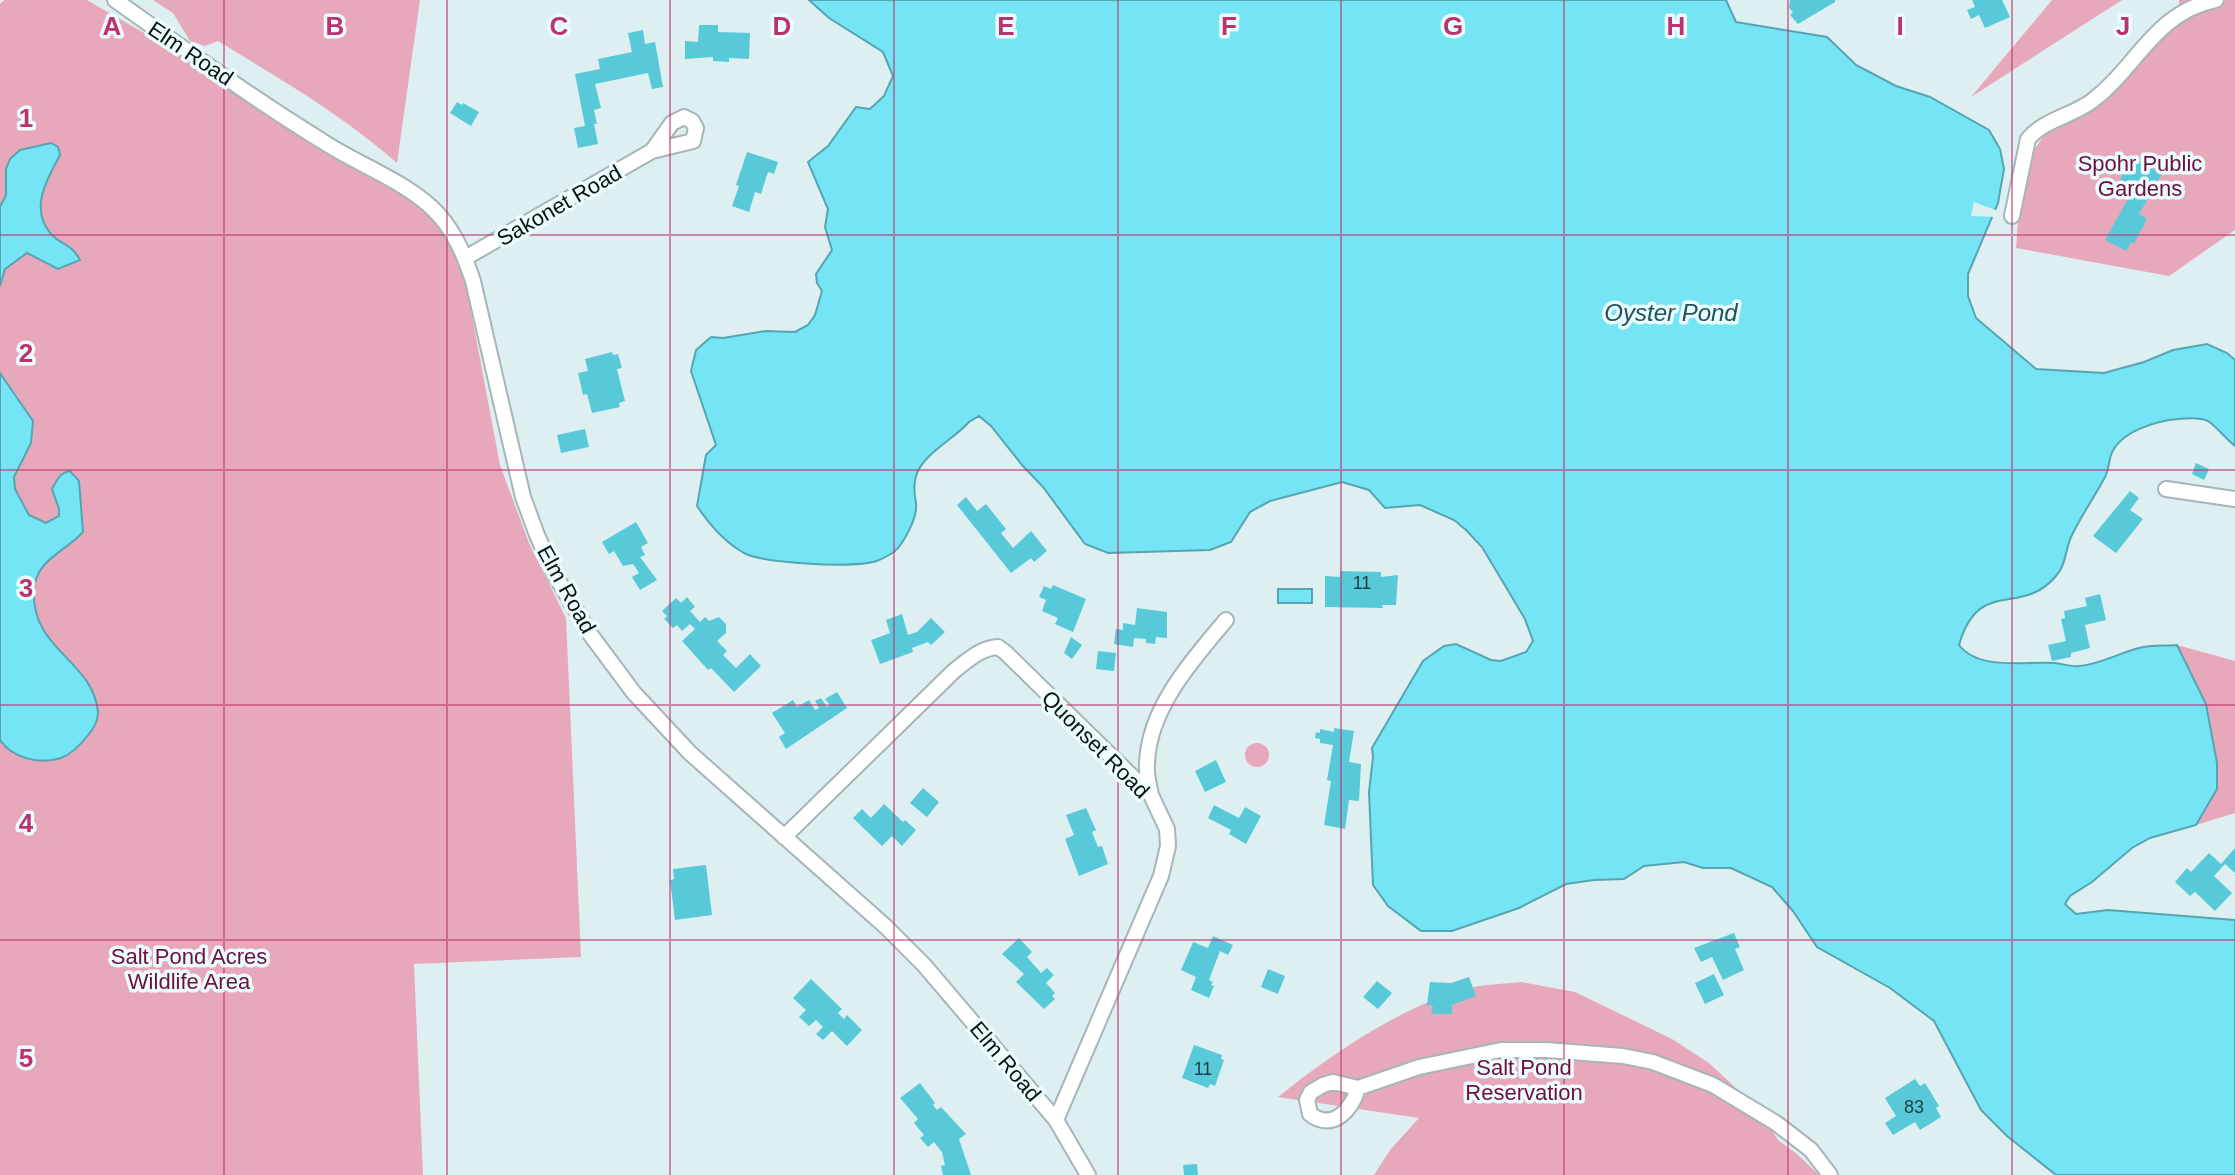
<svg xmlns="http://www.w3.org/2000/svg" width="2235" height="1175" viewBox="0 0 2235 1175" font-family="Helvetica,sans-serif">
<rect width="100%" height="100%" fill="#deeff2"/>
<path fill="#e8a8bb" d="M4,0H87L215,74L427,204L462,263L500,465L529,543L566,618L581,957L414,964L423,1175H0V711L86,679L51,643L41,630L35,614L33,580L13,480L18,397L0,373V4Z
M153,0H420L397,163C343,115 280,79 218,41L205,46L190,41L173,13Z
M2052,0H2122L1971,97Z
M2179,0H2235V230L2169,276L2016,248L2022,168L2057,116L2121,78L2180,21Z
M2177,645L2235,661V813L2196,825L2217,789V763L2206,704Z
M1245 755a12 12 0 1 1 24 0a12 12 0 1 1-24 0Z
M1521,982L1575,992L1672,1039L1709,1063L1754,1105L1779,1141L1797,1154L1819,1175H1374L1390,1150L1419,1118L1278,1097C1329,1056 1401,1006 1466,989C1483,984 1504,984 1521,982Z"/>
<path fill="#75e4f5" stroke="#55a5b1" stroke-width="2" d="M809,0H1726L1736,22L1827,37L1856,65L1896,86L1930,97L1989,130L2000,149L2004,169L1998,203L1968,274V296L1976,318L2036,369L2104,373L2144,362L2173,350L2207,344L2227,353L2235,360V446C2226,439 2218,428 2208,421C2200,417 2187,418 2178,419C2155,421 2119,432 2111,455C2108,464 2109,471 2104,479C2093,499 2081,516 2071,537C2065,551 2066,565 2056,576C2021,618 1979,576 1959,645C1979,671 2026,661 2055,663C2063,664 2071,667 2080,666C2101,664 2119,653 2139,648C2151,645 2165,646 2177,645L2206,704L2217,763V789L2196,825L2150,838L2132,848L2092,882L2070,896L2065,904L2076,914L2108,910L2235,920V1175H2056L2007,1136L1981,1110L1934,1021L1890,988L1817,947L1793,911L1772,887L1731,868H1703L1684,862L1644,866L1624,879L1594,880L1566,884L1519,908L1452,931H1421L1388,906L1373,885L1369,792L1373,757L1372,748L1423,661L1444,646L1456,644L1491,660L1501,661L1526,652L1533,641L1525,619L1482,547L1466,530L1454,520L1420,505L1385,508L1369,490L1342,482L1270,501L1250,512L1231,542L1210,550L1108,553L1085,544L1043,487L1022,465L991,426L979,416L969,422C954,439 926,452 917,473C913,483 914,493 916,503C918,516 906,538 898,548C894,553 884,558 877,561C855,568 765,564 744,553C726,543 709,524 697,506L706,455L716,445L691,371L696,350L711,337L723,338L766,331L795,332L808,325L815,315L822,291L817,283L816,274L832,250L825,227L828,209L808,162L828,146L856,107L870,109L884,96L893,76L883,52L829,18Z
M51,143L58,147L60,155C47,179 29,209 51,234C62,246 70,242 80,260L58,269L27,253L5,269L0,286V207L6,195V169L10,159L20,150Z
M0,373L33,421L31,443L14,477L15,489L29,515L46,523L59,516V509L52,489C57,480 59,473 70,471L79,481L83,532C65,552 35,560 34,591C31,650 93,660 98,712C98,720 94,728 89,734C82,743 72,754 61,758C39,765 12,758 0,740Z
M1278,589H1312V603H1278Z"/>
<path fill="#deeff2" d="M1974,202L1998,211L1996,217L1971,216Z"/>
<path fill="#58c9d9" d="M1790,0H1835V2L1798,24L1790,15L1793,12L1789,8Z
M1972,0H2002L2010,17L1985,28L1979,15L1971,19L1967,10L1975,7Z
M699,25H718V32L750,33L749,59L729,58V62L713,61V57L685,59V41L698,42Z
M643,30L645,44L655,42L663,87L652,89L648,73L595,84L601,108L594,110L597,124H594L598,144L578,148L574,128L585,126L575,74L600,69L598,59L632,52L628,33Z
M457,102L462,105L463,103L479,112L471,126L450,113Z
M747,152L778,162L774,174L768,172L761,194L755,192L749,212L732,206L739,186L736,185Z
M2132,157L2162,174L2139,214L2147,219L2134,244L2131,242L2126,251L2105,240L2132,192L2118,184Z
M612,352L613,355L618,354L622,368L617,369L625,401L619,403L620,407L592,413L587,394L583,395L578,373L588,371L585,359Z
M585,429L589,447L561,453L557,435Z
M2196,463L2209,469L2204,480L2192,474Z
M2130,491L2139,498L2130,510L2143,519L2116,553L2093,536Z
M966,497L977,511L986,504L1006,529L1001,533L1013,548L1031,531L1047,551L1034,562L1031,558L1011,573L957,505Z
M636,522L648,543L641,547L645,555L640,557L657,580L640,590L632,577L639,573L633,564L623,566L614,551L609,554L602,542Z
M1340,571L1381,572V577L1398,575L1396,605H1382L1383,608L1325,607V576L1340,577Z
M1053,585L1086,599L1073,632L1055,624L1058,618L1042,611L1046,600L1039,597L1044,586L1051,589Z
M2100,594L2106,620L2085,625L2090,648L2071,653V657L2052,661L2048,645L2066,641L2061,619L2065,618L2064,611L2087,606L2085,598Z
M687,597L695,607L690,611L700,622L705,617L709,621L719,617L726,624V633L717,641L727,651L723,655L736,668L750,654L761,666L734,692L711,668L708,670L682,641L695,629L690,624L682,631L677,625L673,628L664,619L667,616L662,611L676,598L681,603Z
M1137,608L1167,612V638L1156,637L1155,644L1146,643V639L1134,638L1133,647L1114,644L1116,629L1123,630V623L1135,625Z
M902,614L908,635L917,632L931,618L945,632L931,645L928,642L912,648L913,652L880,664L871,640L890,633L886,620Z
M1071,637L1082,645L1072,659L1064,653Z
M1098,651L1116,653L1114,671L1096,669Z
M837,692L847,708L786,749L779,737L785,733L772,713L793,700L797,707L809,700L815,710L819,708L815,701L821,698L827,707L830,705L825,699Z
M1334,728L1354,731L1349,762L1361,764L1359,801L1349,800L1345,829L1324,825L1331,781L1327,780L1333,745L1320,743V739L1315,738L1316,732L1320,733V729L1334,732Z
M1216,760L1226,782L1205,792L1195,771Z
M923,788L939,802L927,817L910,803Z
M884,804L903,822L905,820L916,830L902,846L892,836L882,846L853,818L862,809L871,818Z
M1214,805L1239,818L1245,807L1261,816L1246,844L1229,834L1231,830L1208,818Z
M1086,808L1096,830L1092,832L1098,847L1102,846L1108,864L1079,876L1065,839L1074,835L1066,815Z
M2235,848V873L2225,864L2214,876L2232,893L2215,911L2195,892L2190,896L2175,882L2187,868L2191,872L2209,853L2221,864Z
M706,865L712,915L675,920L670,880L674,879L673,869Z
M1734,933L1740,947L1735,949L1744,970L1723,980L1712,957L1701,962L1694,948Z
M1213,936L1233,945L1228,955L1220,951L1209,980L1213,982L1211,985L1214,986L1209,998L1191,990L1196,977L1181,970L1193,942L1208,948Z
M1019,938L1032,952L1027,957L1041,973L1047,968L1054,975L1046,983L1055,993L1052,996L1055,999L1044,1009L1016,982L1024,974L1002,954Z
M1268,969L1285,976L1278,994L1261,987Z
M1714,974L1724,995L1705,1004L1695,983Z
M1469,977L1476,996L1452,1005V1014H1431L1433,1006L1427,1005L1430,982L1451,983Z
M811,979L842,1009L838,1013L844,1019L847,1015L862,1030L847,1046L832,1031L823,1040L816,1034L823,1027L816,1020L809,1026L799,1017L806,1010L793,998Z
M1377,981L1392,993L1378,1009L1363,997Z
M1194,1045L1222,1055L1221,1059L1224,1060L1215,1086L1210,1084L1208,1088L1182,1078Z
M1915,1079L1920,1086L1925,1083L1939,1106L1936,1108L1941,1117L1920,1130L1915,1122L1893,1135L1885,1123L1896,1116L1885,1098Z
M920,1083L935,1103L933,1105L937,1110L941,1107L966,1134L959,1139L971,1175H943L941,1166L945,1165L942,1152L934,1142L928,1147L920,1138L924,1135L914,1123L918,1119L900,1098Z
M1197,1164L1198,1175H1184L1183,1165Z"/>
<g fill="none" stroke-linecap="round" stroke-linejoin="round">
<g stroke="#a5b5b8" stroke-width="18">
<path id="street" d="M115,0C183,48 251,97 322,141C357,164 400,179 431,207C453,227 464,254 473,281L523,497L537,535L555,575L590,634L634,693L690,753L885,926L924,965L1056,1120L1088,1175
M684,117L692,121L696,128L693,141L652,151L672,123Z
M2012,216L2028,139C2045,119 2072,116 2092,101C2138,66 2154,13 2216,0
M465,258L652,151
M2166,489L2235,499
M1151,795C1149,785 1146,774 1147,764C1148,709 1193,659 1226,620
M784,837L954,671C967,661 980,648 998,647L1005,652L1151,795L1167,829L1168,846L1161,876L1056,1120
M1358,1088C1352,1109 1333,1132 1310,1114L1307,1100L1311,1092L1323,1085L1333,1082L1358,1088L1419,1067L1501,1050H1546L1623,1056L1653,1062L1713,1085L1776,1123L1811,1150L1830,1175"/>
</g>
<use href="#street" stroke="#fff" stroke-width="14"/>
</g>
<path fill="none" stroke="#bc326c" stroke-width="2" stroke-opacity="0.55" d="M224,0V1175M447,0V1175M670,0V1175M894,0V1175M1118,0V1175M1341,0V1175M1564,0V1175M1788,0V1175M2012,0V1175M0,235H2235M0,470H2235M0,705H2235M0,940H2235"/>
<g text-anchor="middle" stroke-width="7" stroke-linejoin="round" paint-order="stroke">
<g font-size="18" fill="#1e3f44">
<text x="1362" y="589">11</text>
<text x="1203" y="1075">11</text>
<text x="1914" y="1113">83</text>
</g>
<g font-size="22" fill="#0b1112" stroke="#ebfcff">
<text transform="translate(191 53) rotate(34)" y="8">Elm Road</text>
<text transform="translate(559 205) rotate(-30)" y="8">Sakonet Road</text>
<text transform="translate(567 589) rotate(61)" y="8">Elm Road</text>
<text transform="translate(1096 744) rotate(45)" y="8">Quonset Road</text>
<text transform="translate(1006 1061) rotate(50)" y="8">Elm Road</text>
</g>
<g font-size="22" fill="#700f3c" stroke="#ebfcff">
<text x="2140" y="171">Spohr Public<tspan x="2140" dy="25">Gardens</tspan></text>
<text x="189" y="964">Salt Pond Acres<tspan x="189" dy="25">Wildlife Area</tspan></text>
<text x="1524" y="1075">Salt Pond<tspan x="1524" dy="25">Reservation</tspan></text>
</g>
<g font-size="24" font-style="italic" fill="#21525a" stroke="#ebfcff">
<text x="1671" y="321">Oyster Pond</text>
</g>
</g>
<g font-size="26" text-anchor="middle" font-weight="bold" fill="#bc326c" stroke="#ebfcff" stroke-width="7" stroke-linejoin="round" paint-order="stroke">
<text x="112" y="35">A</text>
<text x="335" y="35">B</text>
<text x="559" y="35">C</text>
<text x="782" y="35">D</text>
<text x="1006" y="35">E</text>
<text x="1229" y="35">F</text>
<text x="1453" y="35">G</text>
<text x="1676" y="35">H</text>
<text x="1900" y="35">I</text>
<text x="2123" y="35">J</text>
<text x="26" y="127">1</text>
<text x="26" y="362">2</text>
<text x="26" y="597">3</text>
<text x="26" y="832">4</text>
<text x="26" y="1067">5</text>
</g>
</svg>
